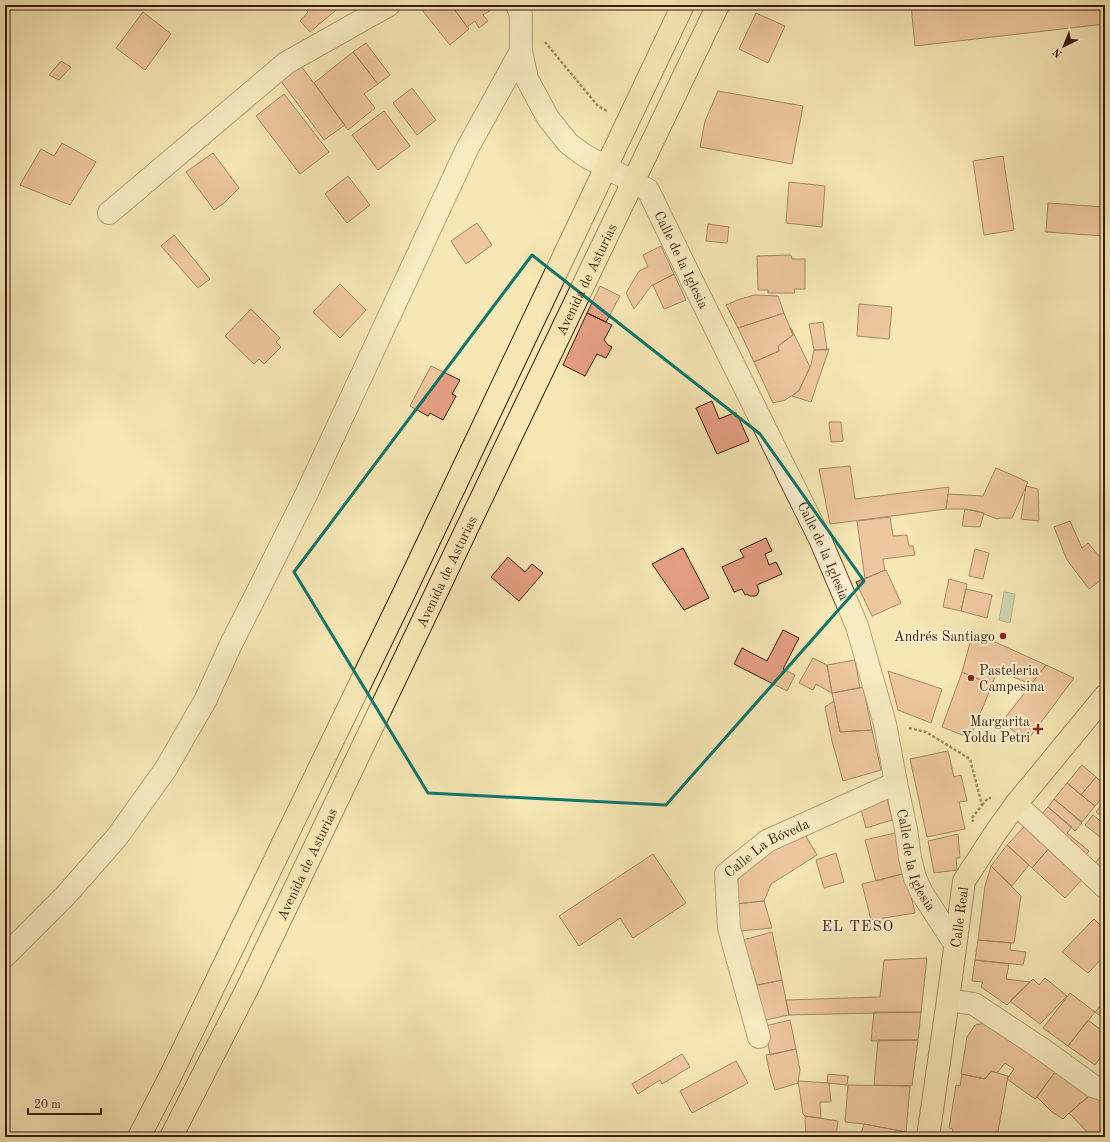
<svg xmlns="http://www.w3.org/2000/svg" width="1110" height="1142" viewBox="0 0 1110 1142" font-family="'Old Standard TT',serif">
<rect width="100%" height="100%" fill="#f6e7b5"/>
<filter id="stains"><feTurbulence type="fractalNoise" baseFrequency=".005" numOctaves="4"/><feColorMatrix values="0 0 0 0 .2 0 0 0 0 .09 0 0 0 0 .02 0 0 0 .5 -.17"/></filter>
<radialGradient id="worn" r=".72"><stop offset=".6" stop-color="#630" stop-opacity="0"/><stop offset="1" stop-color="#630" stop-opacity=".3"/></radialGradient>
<path fill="#9dc0ab" stroke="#757e6b" d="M1004,592L1015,594L1010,623L999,620Z"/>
<path fill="#e6a083" stroke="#3a1c0a" d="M302,5H342L310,32L300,21L308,12Z
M418,5H451L469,29L450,45Z
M451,5H487L491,10L483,15L488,21L479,28L475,21L467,27Z
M911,5H1105V24L915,46Z
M143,12L171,34L145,70L116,48Z
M756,13L785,26L768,63L739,49Z
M366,43L390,75L378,84L353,52Z
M353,52L378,84L364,94L375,108L348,130L314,83Z
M61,61L71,67L59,80L49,75Z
M301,66L345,125L324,140L281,81Z
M412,88L436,120L417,135L393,103Z
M718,91L803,106L792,164L700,147L705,121Z
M284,94L329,152L300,174L256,116Z
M384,111L410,146L378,170L352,135Z
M62,143L96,162L70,205L20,185L41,149L54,156Z
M213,153L239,188L224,203L214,210L186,172Z
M1003,156L1014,230L984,235L973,161Z
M348,176L370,205L347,223L325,194Z
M789,182L825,186L822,227L786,223Z
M1048,203L1105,207V236L1046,232Z
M477,223L492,245L466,264L451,241Z
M708,224L729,227L727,243L706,241Z
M174,235L210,279L198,288L161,246Z
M661,246L674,274L651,286L634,309L626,293L639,271L648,267L643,255Z
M791,255L792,259H805V289H794L795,293H768V290H758L757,256Z
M674,274L686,300L664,309L653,285Z
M340,284L366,310L340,338L313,312Z
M600,286L620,296L606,322L587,313Z
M755,295L778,296L784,313L738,328L726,305L740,299Z
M859,304L892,307L889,339L857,336Z
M251,309L280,338L276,342L281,347L264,364L259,359L254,364L225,336Z
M587,313L612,325L604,340L608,345L612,347L606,358L597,354L585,376L563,365Z
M784,313L793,335L778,346L779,351L754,362L738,328Z
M823,322L827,350H814L809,324Z
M790,328H791L810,367L799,391L785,400L773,403L754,362L779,351L778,346L793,335Z
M829,349L811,402L792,396L799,390L811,365L814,350Z
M431,366L460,380L452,394L456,396L443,420L430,413L428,416L410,406Z
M712,401L719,419L736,412L749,441L717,454L696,408Z
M829,422H841L843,441L831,442Z
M850,466L855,499L949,487L946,509L830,524L819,469Z
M996,468L1028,482L1012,518H1000L997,519L977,511L965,509H946L948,494L983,496Z
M1026,486L1038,489L1039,521L1021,519Z
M965,509L984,513L980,527L962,526Z
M890,517L893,536L907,535L909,546H913L915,555L883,559L885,570L865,579L857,521Z
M1070,521L1082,548L1088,543L1105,563V577L1089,589L1067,560L1054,527Z
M766,538L772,551L765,554L769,565L776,562L782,574L757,585L759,591L757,595L755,596H750L747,594L745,595L742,589L734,592L722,567L744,557L740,550Z
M683,548L709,598L684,610L652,564Z
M975,549L989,553L983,579L969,576Z
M508,557L525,572L532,564L543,573L519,601L491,577Z
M885,570H886L901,603L872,616L856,582Z
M949,579L967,584L961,611L943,607Z
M966,589L992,595L987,618L961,611Z
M783,630L799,638L783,669L795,675L787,691L734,664L742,648L767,661Z
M973,632L1037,661L1046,665L1031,684L997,671L992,685L962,672Z
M813,658L827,665L832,693L816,684L813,690L799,683Z
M855,660L860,688L832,693L827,665Z
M1046,665L1074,678L1027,741L1002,722Z
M888,671L942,689L931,723L898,710Z
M962,672L992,685L970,738L942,727Z
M863,687L872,730L840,732L832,693Z
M834,701L840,732L872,730L881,770L843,781L832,741L825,707Z
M948,751L954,777L961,775L967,801L959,802L965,829L927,837L910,759Z
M1082,765L1096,777L1081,795L1067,783Z
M1096,777L1105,786V794L1095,806L1081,795Z
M1067,783L1095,806L1082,822L1054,799Z
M886,793L892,820L866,828L859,802Z
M1054,799L1082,823L1075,831L1048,807Z
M1105,801V819L1096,812Z
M1048,807L1072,827L1067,833L1089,851L1083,858L1040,816Z
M1093,815L1105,825V841L1085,825Z
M1026,825L1050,847L1032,868L1007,845Z
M802,830L817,855L771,884L764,901L735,904L736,884L745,867Z
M895,833L906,873L876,881L865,840Z
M958,834L960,858H956L957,870L934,873L928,841Z
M1007,845L1029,865L1012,886L991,866Z
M1051,846L1085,876L1065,898L1032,868Z
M1105,851V877L1092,867Z
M836,853L844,882L824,888L816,860Z
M653,854L686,903L633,938L620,918L579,946L559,916Z
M991,866L1021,896L1014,943L978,940L985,886Z
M906,873L915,913L871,920L862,884Z
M764,901L772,928L740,931L735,904Z
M1094,919L1105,930V955L1088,973L1062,952Z
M772,932L782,980L757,985L743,940Z
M978,940L1011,943L1010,950L1026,952L1023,965L975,960Z
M927,958L921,1012L789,1015L786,1000L880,997L884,960Z
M975,960L1009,964L1006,979L1030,982L1007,1005L981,987L983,982L972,981Z
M1045,978L1067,996L1040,1024L1010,1001L1033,979L1039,985Z
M782,980L789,1015L761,1021L754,986Z
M1070,993L1095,1012L1068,1046L1043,1028Z
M1105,1001V1020L1095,1012Z
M874,1012H921L918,1040L871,1041Z
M790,1020L796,1049L770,1055L765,1026Z
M1088,1020L1105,1033V1051L1095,1065L1068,1046Z
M993,1022L1058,1068L1035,1099L1007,1079L1014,1069L1005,1063L997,1073L991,1071L985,1079L961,1074L967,1037L975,1025Z
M878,1040H918L912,1086L874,1085Z
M796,1049L800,1070L798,1083L775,1090L770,1074L766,1055Z
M682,1054L690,1067L662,1084L660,1080L638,1094L632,1084Z
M736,1061L748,1083L692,1113L680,1091Z
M1058,1068L1091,1094L1069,1113L1063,1119L1052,1112L1037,1097Z
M991,1071L1008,1076L997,1137H951L953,1129L949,1128L956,1085L960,1086L962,1074L985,1079Z
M828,1074L848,1076L847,1085L827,1083Z
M798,1081L829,1083L831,1102H820L821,1118L805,1116L803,1114Z
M848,1085L910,1086L906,1132L864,1124L845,1122Z
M1094,1092L1105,1104V1137H1092L1069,1113Z
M805,1116L838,1121L836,1137H806Z
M864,1124L906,1132V1137H860Z"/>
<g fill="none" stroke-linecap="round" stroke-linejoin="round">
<g stroke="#694f35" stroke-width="24">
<g id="minor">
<path id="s1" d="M517,5L521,15V51L527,79L548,118L568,143L584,155L648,190L696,289L820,539L857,626L885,724L896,783L906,829L910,858L915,878L922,893L955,944"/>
<path d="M109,213L286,63L389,5"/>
<path d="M1016,804L1105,887"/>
<path d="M5,956L66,895L117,837L165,770L205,701L232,642L257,593L305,497L467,149L521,51"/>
<path d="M948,1000L974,1004L1042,1049L1093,1086L1105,1090"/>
<path id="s2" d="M759,1037L729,928L726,874L767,841L896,783"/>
</g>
</g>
<g stroke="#3a1c0a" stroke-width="24">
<g id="major">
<path d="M139,1137L170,1077L405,591L683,5"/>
<path id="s3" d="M171,1137L247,989L522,413L718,5"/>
<path id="s4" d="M928,1137L948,1000L964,881L996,832L1016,804L1105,696"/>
</g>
</g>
<path stroke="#3a1c0a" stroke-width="2.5" stroke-dasharray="3 2" stroke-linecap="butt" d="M545,42L598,106L607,111
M909,728L926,732L970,759L982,805L972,818L973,822
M982,805L988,798H991"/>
<use href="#minor" stroke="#f9efcf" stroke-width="22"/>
<use href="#major" stroke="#f6e7b5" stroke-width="22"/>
</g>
<path d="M0 0H1110V1142H0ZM532,255L760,434L864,581L666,805L428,793L294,572Z" fill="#f6e7b5" fill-opacity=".55" fill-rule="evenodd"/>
<path fill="none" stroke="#0f766e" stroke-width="3" stroke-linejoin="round" d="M532,255L760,434L864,581L666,805L428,793L294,572Z"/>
<g fill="#8f2418" stroke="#f9efcf" stroke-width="1.5">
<circle cx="1003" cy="636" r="4"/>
<circle cx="971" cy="678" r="4"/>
<path d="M1036 723h4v4h4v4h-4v4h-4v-4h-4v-4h4z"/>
</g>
<g text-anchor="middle" stroke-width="4" stroke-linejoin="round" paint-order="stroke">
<g font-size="14" fill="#3a1c0a" stroke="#f9efcf">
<text dy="5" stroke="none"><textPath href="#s1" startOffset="322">Calle de la Iglesia</textPath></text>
<text dy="5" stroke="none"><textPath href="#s3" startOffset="953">Avenida de Asturias</textPath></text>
<text dy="5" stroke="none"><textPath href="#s1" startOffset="646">Calle de la Iglesia</textPath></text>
<text dy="5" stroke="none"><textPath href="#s3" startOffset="629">Avenida de Asturias</textPath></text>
<text dy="5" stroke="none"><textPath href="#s2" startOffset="216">Calle La Bóveda</textPath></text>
<text dy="5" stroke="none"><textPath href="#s1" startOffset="970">Calle de la Iglesia</textPath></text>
<text dy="5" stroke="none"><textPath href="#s3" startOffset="305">Avenida de Asturias</textPath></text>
<text dy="5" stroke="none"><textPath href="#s4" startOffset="222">Calle Real</textPath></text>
</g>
<g font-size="14" fill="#3a1c0a" stroke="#f9efcf" text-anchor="end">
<text x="995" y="641">Andrés Santiago</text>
<text x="979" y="675" text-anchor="start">Pasteleria<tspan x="979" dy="16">Campesina</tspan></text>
<text x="1030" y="726">Margarita<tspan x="1030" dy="16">Yoldu Petri</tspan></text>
</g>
<g font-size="15" letter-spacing="1" fill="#3a1c0a" stroke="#f9efcf">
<text x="858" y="931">EL TESO</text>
</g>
</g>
<rect width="1110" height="1142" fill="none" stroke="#f6e7b5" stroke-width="20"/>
<rect x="6" y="6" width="1098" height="1130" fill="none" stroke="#3a1c0a" stroke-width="2"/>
<rect x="10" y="10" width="1090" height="1122" fill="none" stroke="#3a1c0a"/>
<g transform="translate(1064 46) rotate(223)" stroke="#f9efcf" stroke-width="3" paint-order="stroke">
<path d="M0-3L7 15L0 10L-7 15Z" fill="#3a1c0a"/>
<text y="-6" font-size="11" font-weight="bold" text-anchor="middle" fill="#3a1c0a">N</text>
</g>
<path d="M28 1108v6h73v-6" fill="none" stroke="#3a1c0a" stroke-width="2"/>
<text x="34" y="1108" font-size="12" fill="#3a1c0a" stroke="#f9efcf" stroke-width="3" paint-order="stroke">20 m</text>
<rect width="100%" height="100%" filter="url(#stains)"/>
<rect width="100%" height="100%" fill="url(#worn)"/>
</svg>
